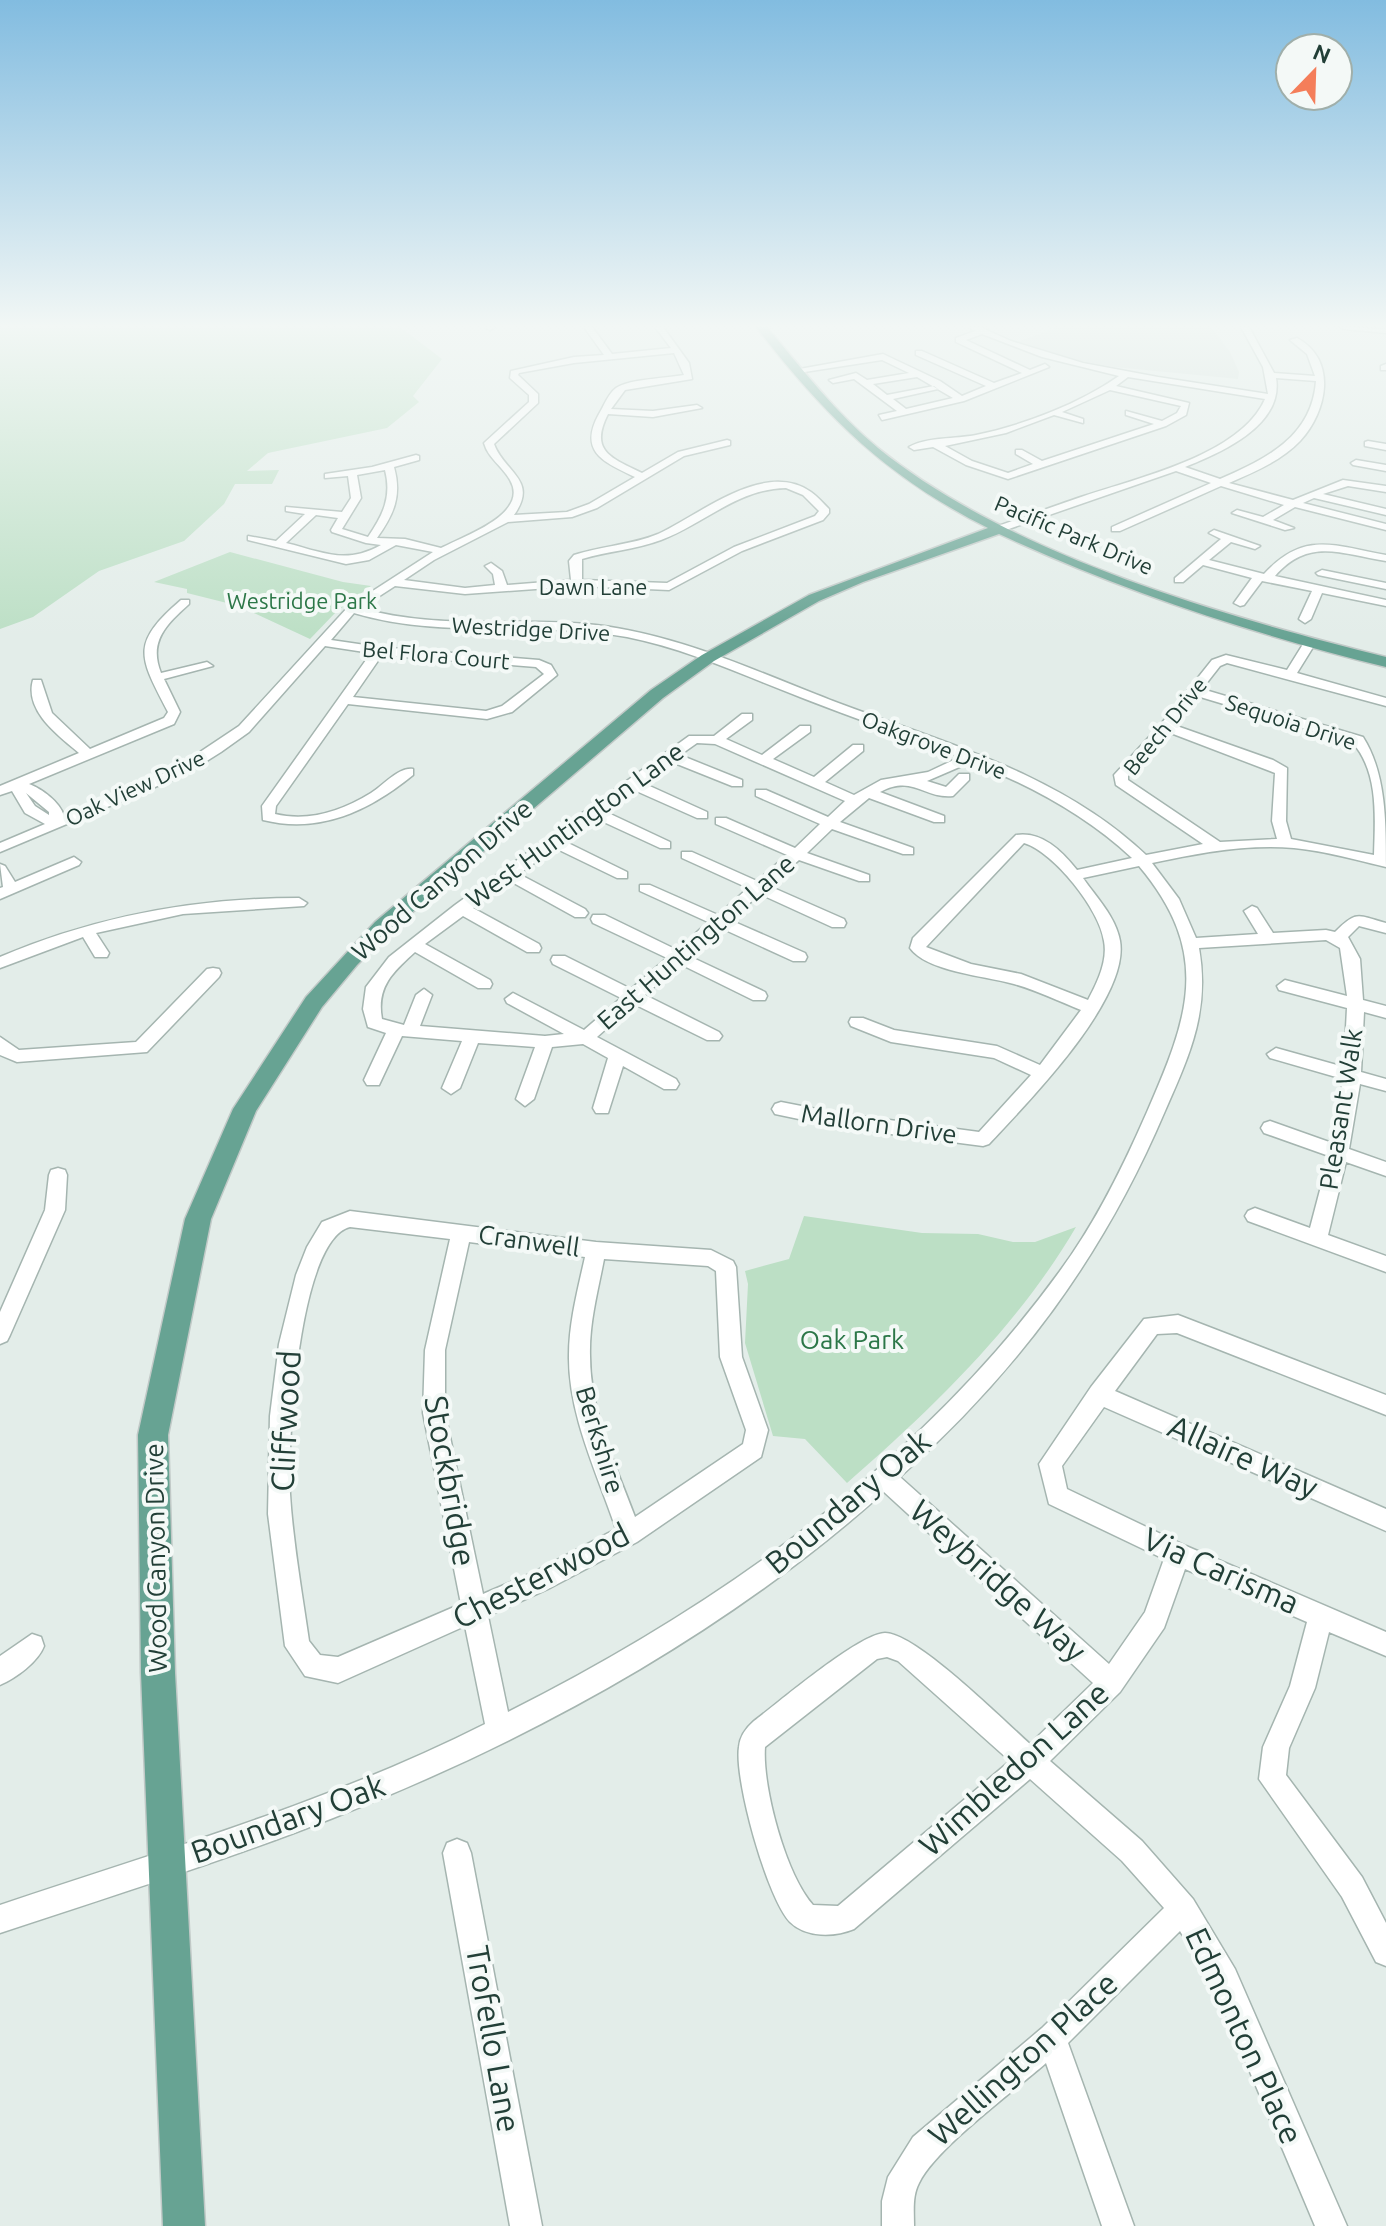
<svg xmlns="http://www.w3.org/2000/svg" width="1386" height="2226" viewBox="0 0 1386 2226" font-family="Ubuntu,sans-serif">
<rect width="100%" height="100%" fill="#e3ede9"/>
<path fill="#d1ddd8" d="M1059,327H1211L1230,352L1239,372L1238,379L1114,367L1081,361L1017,342Z"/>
<path fill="#bcdfc5" d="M0,327H400L442,359L413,396L419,402L387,428L268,453L247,471L279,470L272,484H235L224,504L184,541L99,571L33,617L0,629Z
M230,552L343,582L371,586L336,612L310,639L239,606L187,593V589L154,582Z
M804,1216L922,1233L978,1234L1013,1242H1035L1076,1227C1018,1326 933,1408 847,1483L805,1439L773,1436L745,1343L748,1284L745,1271L789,1259Z"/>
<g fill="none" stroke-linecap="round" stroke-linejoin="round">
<g stroke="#a5b5b0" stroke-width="3">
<path id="minor" d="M495,327L490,330L486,328V327Z
M584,327H592L612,354L671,348L655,327H663L689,363L692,379L625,390L611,409L653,411L697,405L702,408L653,417L608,414C589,451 611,458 642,473L678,452L727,440L730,441V445L684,456L597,508L572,517L508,522L434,560L404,580L465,588L495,585L493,574L485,566L491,563L502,571L507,585L571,580L569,561L574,555C601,546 632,545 658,534C700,515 764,459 811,492C817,496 823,503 829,509V513L823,520L742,551L669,590L577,586L465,594L395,586L361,608C439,631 517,616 596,625C679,635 756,671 833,701C941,742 1060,773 1146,855L1203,844L1116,785L1114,775L1161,724L1212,660L1226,655L1287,670L1305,641L1309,640L1315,644L1297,673L1386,698V706L1227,663L1220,666L1202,689L1363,737C1386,773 1386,822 1386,867C1356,860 1326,851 1294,848C1247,844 1199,853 1152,863L1179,899L1196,938L1258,934L1244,911L1252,906L1257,908L1273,933L1326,930L1335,932C1357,910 1357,915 1386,923V933L1359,926L1348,937L1360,959L1363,1000L1386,1006V1018L1364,1012L1361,1072L1386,1079V1091L1360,1084L1349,1149L1386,1162V1176L1346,1162L1328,1235L1386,1256V1272L1248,1221L1245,1216L1248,1211L1255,1208L1310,1228L1329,1156L1264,1133L1261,1128L1264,1123L1270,1121L1332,1143L1343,1079L1270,1058L1267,1054L1276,1048L1344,1067L1347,1008L1279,990L1277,986L1285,980L1347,996L1340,948L1326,940L1199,948C1210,1011 1190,1054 1165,1111C1103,1257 1018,1371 900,1477L1109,1664L1145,1612L1164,1559L1049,1504L1039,1464L1091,1387L1144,1319L1178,1315L1386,1395V1415L1177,1333L1157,1334L1115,1391L1386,1509V1531L1104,1407L1062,1466L1067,1489L1186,1546L1386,1632V1656L1329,1632L1315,1688L1289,1748L1286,1775L1362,1877L1386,1923V1966L1376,1962L1342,1897L1259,1779L1263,1747L1290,1686L1307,1622L1185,1569L1164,1628L1120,1692L1050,1761L1142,1841L1193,1899L1235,1969L1347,2226H1315L1215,1989L1180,1931L1068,2043L1134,2226H1102L1046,2063C1014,2091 936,2148 919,2183C912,2196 914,2212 914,2226H882V2201L888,2177L913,2137L1042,2028L1164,1908L1122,1861L1030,1779L854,1929C835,1937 806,1938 790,1922C767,1898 734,1779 739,1747C740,1736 746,1728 754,1721C778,1703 860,1633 885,1633C916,1633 1003,1720 1030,1744L1093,1683L884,1492C725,1634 531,1740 333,1818C224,1861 111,1896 0,1933V1905C163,1850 331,1802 485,1724L465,1626L338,1683L305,1676L285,1646L268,1514L270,1416L279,1344L296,1275L307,1247L322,1222L350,1211L596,1242L711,1250L733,1261L736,1267L742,1357L768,1430L761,1457L637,1542L548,1589L488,1616L508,1712C719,1606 920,1464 1060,1271C1096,1222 1123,1167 1147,1112C1188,1018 1213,954 1139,866L1083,878C1096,897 1116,917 1120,941C1130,999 1028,1102 989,1144L983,1146L837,1127L775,1114L772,1109L775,1104L781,1102L837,1113L979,1132L1031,1075L994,1058L891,1042L851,1026L849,1022L851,1018H863L894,1030L997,1046L1040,1065L1081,1010C1058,1001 1034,989 1010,983C984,976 926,971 910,948L913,938L1016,835C1042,831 1062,851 1077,870L1132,858C1086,815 1030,785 971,762L927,781L946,787L959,774H969V780L953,796C924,799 913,774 880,792L944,816V822H934L869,798L840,822L913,848V854H903L832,829L807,853L869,875V881H859L799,860L769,886L844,919L846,923L844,927H832L760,894L730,920L805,953L807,957L805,961H793L721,928L689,956L765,992L767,996L765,1000H753L680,964L645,995L719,1032L722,1036L719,1040H707L634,1004L597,1037L676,1079L679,1084L676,1089H664L623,1066L608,1113H596L593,1108L608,1058L583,1044L552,1047L534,1099L525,1106L516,1099L535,1047L478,1043L460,1088L451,1094L442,1088L462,1041L402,1036L379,1085H367L364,1080L386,1033L368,1027L363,1009L366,987L389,957L455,905L689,736H714L742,714H752V720L726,739L762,755L800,726H810V732L773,759L814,777L853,745H863V751L825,782L854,795L881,780L928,772L960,757C907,736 853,718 800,697C743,675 687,649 627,637C536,620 444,640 354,613L331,640L379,647L539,660L551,665L557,675L512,712L487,719L348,704L276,806L275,814C309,822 342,811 371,793C383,786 398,767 413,769V775C369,811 320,834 263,820L262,806L371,653L325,646L249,732L221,752L186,774L0,852V843L45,824L25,813L12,791L0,795V786L79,753C59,736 24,711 33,680H41L52,713L90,749L164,718L168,712C139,656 130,644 181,600H189V604C167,624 148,641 161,673L207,662L213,666L164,679L180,712L174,724L29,784C42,789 60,802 64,816L176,768L239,726L348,607L433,552L396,545L369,560L346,564L248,540V536L276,541L305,514L286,511V507L342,512L351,498L348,476L325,478V474L372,467L416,455L419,456V460L394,467C402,496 394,514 377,538L405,539L441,548C464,536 530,514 510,480C502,466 488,458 484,443L529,402V395L510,378L511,371L574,357L604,355ZM674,353L684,375C668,378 629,379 616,388C608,394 604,406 599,414C578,452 604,462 635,477L589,504L567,512L514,515C539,480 504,472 494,444L538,403V394L518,375L519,373L574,363ZM385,470C392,497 383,515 368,537L342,529L361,498L357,475ZM786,488L803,495L819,511L815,516L734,547L667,583L582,580V559C608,551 635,550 661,540C704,524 737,489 786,488ZM316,515L338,518L331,530L332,532L366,543L381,545C345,565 323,552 286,543ZM382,655L536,667L544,674L502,706L486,711L353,697ZM1197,696L1353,743C1379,773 1375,818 1374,855L1291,839L1286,821L1287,768L1273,760L1174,725ZM1168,732L1275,773L1272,821L1277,839L1220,842L1128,780V776ZM697,743L715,744L845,801L828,817L766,790H756V796L820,824L795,848L726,818H716V824L787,855L757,881L692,852H682V858L748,888L718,915L650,885H640V891L708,922L677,950L605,915H593L591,919L593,923L667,958L631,989L565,956H553L551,960L553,964L621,998L584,1030L513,993L505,999L507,1003L564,1034L545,1036L420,1026L432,995L424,989L416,995L404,1025L382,1019C376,987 393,972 415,952L478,988H490L492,984L490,980L425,944L463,916L527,952H539L541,948L539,944L473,908L510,881L575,917H585L588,913L585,909L519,874L555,848L617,878H627V872L564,841L595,818L660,848H670V842L604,811L634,790L697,818H707V812L643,783L672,762L732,786H742V780L680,755ZM26,793L49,812V815L35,806ZM1024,843C1054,852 1100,910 1104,941C1108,961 1097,983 1088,1000L1021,974L971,964L926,947ZM350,1227L450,1239L425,1350L423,1413L461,1604L338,1657L320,1655L309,1641C302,1592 293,1543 290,1494C287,1446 298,1240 350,1227ZM469,1242L585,1257C578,1289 569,1322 569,1355C568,1414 597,1473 616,1529L532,1573L483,1594L445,1413V1350ZM604,1259L708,1266L716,1271L720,1357L746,1430L743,1444L635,1517C616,1466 590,1412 590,1356C589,1323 598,1291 604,1259ZM887,1657L898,1661L1010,1761L838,1906L813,1905C786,1875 762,1787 765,1747L877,1659Z
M969,327H980L1011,341L1083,363L1158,377L1268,394L1263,367L1241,327H1249L1274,373L1315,376L1307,354L1290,340L1297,338C1338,360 1327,412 1300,441C1281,461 1254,472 1229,483L1293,500L1343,480L1386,486V492L1348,486L1323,494L1386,509V515L1314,498L1303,503L1386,524V530L1295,507L1273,520L1294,528L1285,530L1232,513L1237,510L1263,517L1284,505L1221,486L1120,531H1112V527L1211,483L1176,471L1003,531H995V527C1025,517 1054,506 1084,496C1137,478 1241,455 1265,399L1128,377L1116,386L1189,403L1186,415L1166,426L1008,479L966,465L933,447L914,450L909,447C926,437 956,439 976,435C1024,425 1079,404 1119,376L1042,357L982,334L966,340L1030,370L1045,364L1049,367L964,401L882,420L879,415L897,411L854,379L833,383L829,380L856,373L867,380L909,373L882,360L798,373L794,370L883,354L940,381L962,396L986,386L916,355V351H922L994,383L1022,373L956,342V338L975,331ZM917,377L953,398L906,409L893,399L938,389L934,386L887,395L873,384ZM1276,378L1316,381C1312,437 1266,459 1220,479L1185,467C1221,453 1284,425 1276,378ZM1110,390L1181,406L1177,413L1162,421L1126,411V415L1154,424L1042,461L1022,450H1016V454L1033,464L1008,473L972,461L945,446L1006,433L1054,415L1083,423V419L1062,412Z
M1340,327L1386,329V333L1344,329Z
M1386,364V370H1381V366Z
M1368,441L1386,444V450L1365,446V442Z
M1356,460L1386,465V471L1353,465L1351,463Z
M1214,530L1260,546L1255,549L1231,542L1209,560L1264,574C1305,530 1334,546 1386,555V561C1341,554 1309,537 1275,576L1386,600V606L1322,593L1311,619L1305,623L1299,619L1312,591L1262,581L1244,605L1240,606L1234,603L1252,578L1203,565L1183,582H1175V578L1221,539L1209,533Z
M1322,570L1386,583V589L1318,575L1316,573Z
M74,857L81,862L79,865L0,899V888L3,887L0,864L5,866L15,882Z
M299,898L307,903L304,906L183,914L96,933L109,953L107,957H95L83,937L0,968V957C97,916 194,898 299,898Z
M213,968L219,969L221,973L219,977L147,1052L17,1062L0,1055V1037L19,1050L136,1042L207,969Z
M58,1168L65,1170L67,1175L65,1210L10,1335L7,1341L0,1344V1312L45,1210L49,1175L51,1170Z
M32,1634L41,1637L44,1646C38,1662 16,1678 0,1685V1656Z
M457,1839L467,1843L471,1853L542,2226H510L443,1853L447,1843Z"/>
</g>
<g stroke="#c1c9c7" stroke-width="3">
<path id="major" d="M756,327H767C802,369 836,413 878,448C1010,555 1222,616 1386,657V667C1253,634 1124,592 999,534L863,582L819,601L714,661L663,698L389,932L357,965L322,1007L256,1111L211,1219L168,1435L175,1673L205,2226H163L141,1673L138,1435L185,1219L233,1109L306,997L375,922L651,690L702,655L809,595L988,528C886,477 825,416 756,327Z"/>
</g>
<use href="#minor" fill="#fff" fill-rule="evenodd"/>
<use href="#major" fill="#67a393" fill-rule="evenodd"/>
</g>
<linearGradient id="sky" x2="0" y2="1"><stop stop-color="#82bce0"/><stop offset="0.51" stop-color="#f2f7f5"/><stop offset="1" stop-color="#f2f7f5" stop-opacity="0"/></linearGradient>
<rect width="1386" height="639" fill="url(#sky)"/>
<g text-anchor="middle" stroke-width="8" stroke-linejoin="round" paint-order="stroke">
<g font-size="22" fill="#223f37" stroke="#f4f9f7">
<text transform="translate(1074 535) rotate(23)" y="8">Pacific Park Drive</text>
<text x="593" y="595">Dawn Lane</text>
<text transform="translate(531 629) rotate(3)" y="8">Westridge Drive</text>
<text transform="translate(436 655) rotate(5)" y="8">Bel Flora Court</text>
<text transform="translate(1291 722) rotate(18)" y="8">Sequoia Drive</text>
<text transform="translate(1165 726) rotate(-51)" y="8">Beech Drive</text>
<text transform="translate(934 745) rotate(21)" y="8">Oakgrove Drive</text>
<text transform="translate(135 788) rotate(-25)" y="8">Oak View Drive</text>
</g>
<g font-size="22" fill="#2c7748" stroke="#f4f9f7">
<text x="302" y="609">Westridge Park</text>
</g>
<g font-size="26" fill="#223f37" stroke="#f4f9f7">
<text transform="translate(575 825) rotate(-36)" y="9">West Huntington Lane</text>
<text transform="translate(442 880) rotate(-41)" y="9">Wood Canyon Drive</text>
<text transform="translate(696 942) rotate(-41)" y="9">East Huntington Lane</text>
<text transform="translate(1341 1109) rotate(-81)" y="9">Pleasant Walk</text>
<text transform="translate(879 1124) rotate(8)" y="9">Mallorn Drive</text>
<text transform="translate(529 1241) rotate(8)" y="9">Cranwell</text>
<text transform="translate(600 1440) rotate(73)" y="9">Berkshire</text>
<text transform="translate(156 1558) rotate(-91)" y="9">Wood Canyon Drive</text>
</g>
<g font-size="26" fill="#2c7748" stroke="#f4f9f7">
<text x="852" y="1349">Oak Park</text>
</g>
<g font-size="32" fill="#223f37" stroke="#f4f9f7">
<text transform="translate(286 1421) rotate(-87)" y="11">Cliffwood</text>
<text transform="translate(1243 1457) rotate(24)" y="11">Allaire Way</text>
<text transform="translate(450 1481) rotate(80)" y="11">Stockbridge</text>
<text transform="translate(848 1502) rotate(-40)" y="11">Boundary Oak</text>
<text transform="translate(1221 1571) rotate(24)" y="11">Via Carisma</text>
<text transform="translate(541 1576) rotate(-27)" y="11">Chesterwood</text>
<text transform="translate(998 1581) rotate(42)" y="11">Weybridge Way</text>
<text transform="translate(1014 1769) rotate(-42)" y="11">Wimbledon Lane</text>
<text transform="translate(288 1819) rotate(-20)" y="11">Boundary Oak</text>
<text transform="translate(1244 2036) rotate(65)" y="11">Edmonton Place</text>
<text transform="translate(493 2039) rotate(80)" y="11">Trofello Lane</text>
<text transform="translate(1023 2059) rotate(-42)" y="11">Wellington Place</text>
</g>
</g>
<g transform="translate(1314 72) rotate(23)"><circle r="38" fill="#f4f9f7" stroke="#a0afaa" stroke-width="2"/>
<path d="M0-6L14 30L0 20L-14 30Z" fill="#f47e5a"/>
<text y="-12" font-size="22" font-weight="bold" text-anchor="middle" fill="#223f37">N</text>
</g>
</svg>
